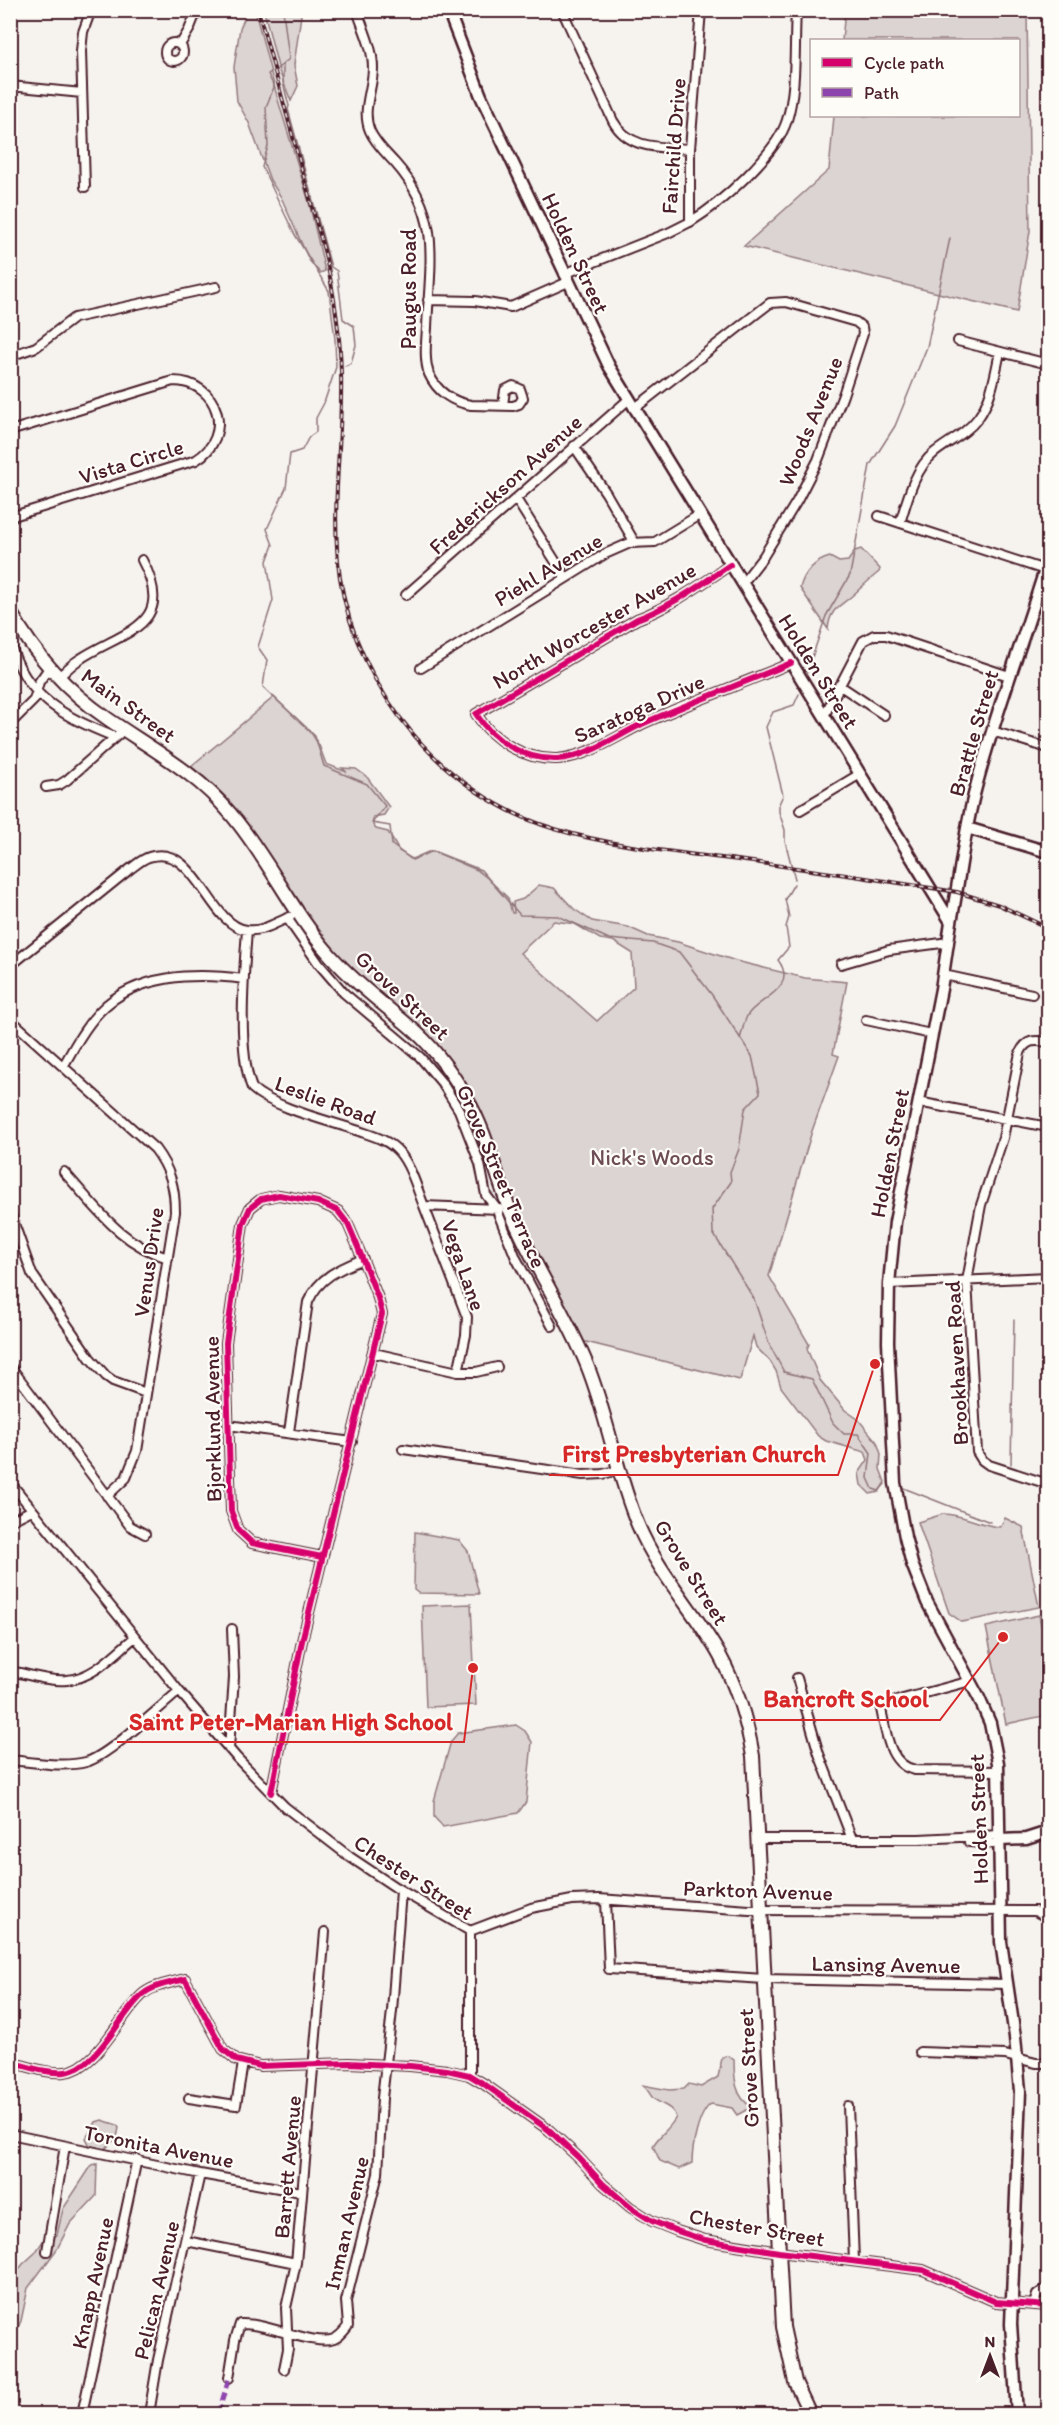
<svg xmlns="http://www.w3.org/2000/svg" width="1059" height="2425" viewBox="0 0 1059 2425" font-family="Itim,sans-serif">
<rect width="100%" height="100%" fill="#f6f3ef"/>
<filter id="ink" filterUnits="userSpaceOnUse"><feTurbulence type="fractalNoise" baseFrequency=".0167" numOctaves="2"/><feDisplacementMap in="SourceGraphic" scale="12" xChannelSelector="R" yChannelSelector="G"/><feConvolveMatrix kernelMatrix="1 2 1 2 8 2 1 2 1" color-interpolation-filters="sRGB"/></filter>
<g filter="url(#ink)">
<path fill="#dcd4d2" stroke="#937a7e" stroke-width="1.5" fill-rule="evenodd" d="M245,11H255L278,100L309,202L325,271L320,273L309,260L281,197L270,180L249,123L237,101L234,67L240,28L244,19Z
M264,11H300L301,15L294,65L298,86L291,101L279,71Z
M845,11H1027L1030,231L1017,312L744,246L829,170L834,116H1018V40H842Z
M861,549L880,569L879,572C870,579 862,587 853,595C840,607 830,608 828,629L800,588C804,572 815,561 830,557L839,562L848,561L855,551Z
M274,697L310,731L319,745L326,764L347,772L342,768L356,769L367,777L389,807L384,815L373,817V825L376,829L388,832L399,851L412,859L428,852H435L477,870L486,877L508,898L512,913H514L513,902L523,899L539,885L554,888L574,909L592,921L628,927L648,936L678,942L736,961L805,978L847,982L833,1054L839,1056L812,1131L769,1276L809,1344L807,1349L820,1380L845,1410L858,1419L877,1442L881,1454L880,1469L885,1482L879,1492L870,1494L861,1485L859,1473L868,1460L865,1452L826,1441L818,1436L781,1387L776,1371L770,1361L756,1347L753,1336L740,1380L582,1341L517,1215L476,1105L329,946L287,888L246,823L219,791L190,767ZM554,921L575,924L600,939L613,941L632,953L634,987L597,1021L520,953Z
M943,1514C965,1514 979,1526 1000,1527L1005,1518L1023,1527L1039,1607L962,1622L949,1613L918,1522Z
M415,1532L459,1540L468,1551L479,1594L418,1593L414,1590Z
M471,1604L476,1705L426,1707L422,1606Z
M1039,1615L1048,1660V1715L1006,1724L986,1627Z
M516,1725L525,1731L532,1742L526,1802L518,1813L443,1827L434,1817V1801L451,1741L458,1733Z
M728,2056L734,2060C734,2077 735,2098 752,2107L737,2115L732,2108L711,2104C698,2113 692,2148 692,2163L679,2169L660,2161L653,2146C658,2136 670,2129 676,2117C672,2105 659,2105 652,2097C648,2092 648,2089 642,2085L669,2090L684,2089L689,2084L701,2087L718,2077L722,2058Z
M102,2120L117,2125L119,2128L117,2137L105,2149L90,2146L86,2138L96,2122Z
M97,2164L96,2196L70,2224L57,2249L28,2288L21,2321L14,2336L11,2360V2279L23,2264L35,2253L43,2241L57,2235L63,2209L92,2165Z"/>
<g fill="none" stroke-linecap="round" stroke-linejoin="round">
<path stroke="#8e7378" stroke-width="1.5" d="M283,64V83L289,106L288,109L331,267L337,271L343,319L354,326L356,345L351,363L345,366
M277,69L289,59L283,10
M271,72L268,74L274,87L266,107L268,146L262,167L294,233L329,291L335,339L336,367L324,403L316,418V432L309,437L302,450L290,454L286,488L267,529L273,545L267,561L273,600L258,647L267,660L263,687L315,736L324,766L367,784L385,806L372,823L390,826L392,845L412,860L433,851L481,870L520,915L558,916L609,939L653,943L679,952L712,995L752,1056L760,1093L745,1109L739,1149L730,1172L731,1182L712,1209L713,1233L754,1299L769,1344L784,1372L812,1379L833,1423L844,1434H858L871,1453L868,1478L873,1489L879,1491L885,1484
M807,672L826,616L850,575L870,465L895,426L927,347L950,238
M795,879L785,841V830L779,812V804L783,795L766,727L773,712L794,705L799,694
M740,1039C742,1032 744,1022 747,1016C756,999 800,989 778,960L789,947L786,927L789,917L785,899L794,884
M1011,1464L1014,1320
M901,1487L990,1522"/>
<g stroke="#4a1f2b" stroke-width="12">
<path id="street" d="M357,10C363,29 373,48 373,68C373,89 361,110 370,131C375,143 386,153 395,163C412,182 425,206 429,232C433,263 428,297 427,328C426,343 424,360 429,374C437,392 453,402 471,405L513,406L519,404L523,398L520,389L513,386L505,390L503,405
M562,10L613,121C629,150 661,147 690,149
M165 52a9 9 0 1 1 18 0a9 9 0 1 1-18 0Z
M180,45L189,30L197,10
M10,86L82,93
M85,187L81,51L83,32L91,10
M690,222C720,204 777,154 787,120C797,88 794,45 796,10
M564,274L668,233L690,222V149L701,10
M428,300L475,301L511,307L568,282
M958,341L1048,364
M10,356L36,347L74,318L216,287
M634,409L770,303L786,302L856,322L862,327L863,334L843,395L818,460L797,501L763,557L742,584
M10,431L173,381C219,381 235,436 196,460L10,517
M574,446L606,493L635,543
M516,499L566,578
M879,516L1045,570
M900,523C907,500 915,468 934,453C949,441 966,434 978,418C992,399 995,374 1000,352
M730,565C700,585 670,607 637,619L476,714C493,741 525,760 557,759C588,757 615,737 642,724C691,702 742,684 791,663
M406,595L628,400
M10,642C25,698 65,717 115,737
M421,668L605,554L630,543L655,542L699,515
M59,677C65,671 72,664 80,659C122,631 178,627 142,560
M839,685L884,715
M824,716L863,641L874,635H886L1009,676
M10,724L34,700L39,682L49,668
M992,731L1048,748
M46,787L59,785L67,780L119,734
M800,810L860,774
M287,918L319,964L344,993L420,1057L442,1083L459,1110L480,1164L486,1195L496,1208L516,1258L552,1326
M247,930C244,972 237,1051 252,1088C273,1108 330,1121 359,1131C373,1136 389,1140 399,1152C411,1166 417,1189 424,1206L499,1209
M841,964L889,950L949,942
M10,966L130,869C136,865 142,859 149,857C196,842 209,926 247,930C263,932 275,923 290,917
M944,975L1032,994
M10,1019L155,1149C170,1169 175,1187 175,1212L137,1451L126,1478L107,1496
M866,1020L931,1034
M1048,1042C1035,1040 1026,1039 1020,1053L1003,1138L981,1205L967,1281L977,1452L982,1460L989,1465L1048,1484
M64,1065C74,1047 85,1027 100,1011C137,973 195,973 244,979
M918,1102L1048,1127
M64,1172C96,1207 120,1244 168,1258
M424,1206L467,1317L466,1335L458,1372
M10,1212L32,1274L90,1358L106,1376L113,1381L146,1393
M889,1284L1048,1277
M374,1353L458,1372H476L497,1367
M10,1366L130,1526L145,1534
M228,1425L352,1442
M289,1432L308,1302C319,1277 339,1269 363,1259
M403,1449L583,1475L603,1474L619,1470
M10,1482L179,1691L237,1758L285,1807L350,1857L395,1887L470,1931
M10,1521L32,1510
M10,1671C28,1674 49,1682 67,1680C94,1678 114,1654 134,1638
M797,1678L819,1754L852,1839
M971,1681L880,1705C886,1728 887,1765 915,1770L999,1771
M229,1749L234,1677L232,1629
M10,1760C34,1762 62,1768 86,1762C108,1756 159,1708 179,1691
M271,1793L302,1641L382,1314L378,1298L357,1245L348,1224L338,1211L318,1202L279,1195L261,1199L250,1208L243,1224L226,1343L231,1511L238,1530L252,1543L322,1557
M757,1839H919L1000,1835
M969,1842L1000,1844
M606,1900L609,1969L764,1979L1007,1984
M470,1931L531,1908L572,1900L599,1899L749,1910L1035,1911L1048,1918
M470,1931V2076
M920,2052L1005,2055L1036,2063H1048
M10,2062C27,2066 47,2074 65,2072C97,2069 119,2016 142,1995C153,1985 171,1983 185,1979L223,2049L236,2060L260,2066L349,2063L410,2066L447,2070L469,2075L484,2084L549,2130L578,2157L603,2184L630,2207L652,2221L677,2231L705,2240L779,2252L923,2270L996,2302L1048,2306
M189,2098L236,2105L243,2063
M848,2106L854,2261
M10,2134L200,2174L301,2192
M186,2241L296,2263
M47,2251L65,2146
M1034,2304L1037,2295L1044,2290H1048
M284,2369L288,2349L286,2308L296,2263L325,1932
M229,2378L235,2340L240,2324C266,2322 315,2347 334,2339C341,2336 344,2331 348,2326L346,2301L378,2174L382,2098L392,2011L401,1891
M82,2414L137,2159
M149,2414L158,2360L200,2174"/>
</g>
<g stroke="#4a1f2b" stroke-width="15">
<path id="secondary" d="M448,10L481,96L609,366L951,922L941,989L895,1222L889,1284L888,1342L895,1483L905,1537L912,1564L927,1602L979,1698L990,1723L998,1763L1001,1942L1015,2037L1020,2091L1011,2324L1017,2414
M967,828L1048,852
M951,922C960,877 964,831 976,787C996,710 1025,636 1048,560
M1000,1840L1026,1839L1048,1832"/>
</g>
<g stroke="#4a1f2b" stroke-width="16">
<path id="primary" d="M10,611C34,654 67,691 108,719C150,748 197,773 230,813C269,859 291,911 331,956C354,982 382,1003 409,1026C432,1045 451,1071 466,1097C486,1131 495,1171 509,1208C531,1262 565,1311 587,1365C608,1417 616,1473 638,1525C658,1573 695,1611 720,1656C737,1687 747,1721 753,1756L783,2327L795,2382L810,2414"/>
</g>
<use href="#street" stroke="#fdfcf7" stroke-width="8"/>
<use href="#secondary" stroke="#fdfcf7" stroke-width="10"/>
<use href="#primary" stroke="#fdfcf7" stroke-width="12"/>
<g stroke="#4a1f2b" stroke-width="4">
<path id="rail" d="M258,10L325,254C334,293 340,332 341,372C343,441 330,510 340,578C358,691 444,796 555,829C618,848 687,853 753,862C821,871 889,881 957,892L999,905L1048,928"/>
</g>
<use href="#rail" stroke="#fdfcf7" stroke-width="1.5" stroke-dasharray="4.5" stroke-linecap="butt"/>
<path stroke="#8e44ad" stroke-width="4.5" stroke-dasharray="9 4.5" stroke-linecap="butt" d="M218,2414L229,2378"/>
<g stroke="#fdfcf7" stroke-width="10">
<path id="cycleway" d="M730,565C700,585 670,607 637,619L476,714C493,741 525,760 557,759C588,757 615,737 642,724C691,702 742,684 791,663
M271,1793L302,1641L382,1314L378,1298L357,1245L348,1224L338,1211L318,1202L279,1195L261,1199L250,1208L243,1224L226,1343L231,1511L238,1530L252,1543L322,1557
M10,2062C27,2066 47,2074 65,2072C97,2069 119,2016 142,1995C153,1985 171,1983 185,1979L223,2049L236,2060L260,2066L349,2063L410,2066L447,2070L469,2075L484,2084L549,2130L578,2157L603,2184L630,2207L652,2221L677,2231L705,2240L779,2252L923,2270L996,2302L1048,2306"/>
</g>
<use href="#cycleway" stroke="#d6006c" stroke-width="6"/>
</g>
</g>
<g text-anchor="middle" stroke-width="4.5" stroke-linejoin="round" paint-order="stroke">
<g font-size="22" fill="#4a1f2b" stroke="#fdfcf7">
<text transform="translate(673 146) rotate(-86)" y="8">Fairchild Drive</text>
<text transform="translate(576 253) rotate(65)" y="8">Holden Street</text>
<text transform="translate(408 289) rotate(-90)" y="8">Paugus Road</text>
<text transform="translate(810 421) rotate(-68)" y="8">Woods Avenue</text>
<text transform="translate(131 461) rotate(-17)" y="8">Vista Circle</text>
<text transform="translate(505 484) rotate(-42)" y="8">Frederickson Avenue</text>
<text transform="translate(548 569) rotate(-31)" y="8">Piehl Avenue</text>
<text transform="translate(594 625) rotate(-30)" y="8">North Worcester Avenue</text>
<text transform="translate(819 671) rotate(58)" y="8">Holden Street</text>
<text transform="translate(129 705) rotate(36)" y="8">Main Street</text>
<text transform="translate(639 708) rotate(-24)" y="8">Saratoga Drive</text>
<text transform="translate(973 733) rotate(-74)" y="8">Brattle Street</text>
<text transform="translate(403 995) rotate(43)" y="8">Grove Street</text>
<text transform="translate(326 1100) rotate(20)" y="8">Leslie Road</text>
<text transform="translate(889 1153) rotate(-79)" y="8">Holden Street</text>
<text transform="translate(502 1176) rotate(67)" y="8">Grove Street Terrace</text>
<text transform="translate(148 1262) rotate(-82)" y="8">Venus Drive</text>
<text transform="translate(464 1265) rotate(71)" y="8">Vega Lane</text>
<text transform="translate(956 1363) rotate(-93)" y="8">Brookhaven Road</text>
<text transform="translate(212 1419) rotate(-91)" y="8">Bjorklund Avenue</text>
<text transform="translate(692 1572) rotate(58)" y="8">Grove Street</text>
<text transform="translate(978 1819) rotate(-92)" y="8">Holden Street</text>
<text transform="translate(414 1877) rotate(33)" y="8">Chester Street</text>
<text transform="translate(758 1890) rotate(2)" y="8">Parkton Avenue</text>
<text transform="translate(886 1964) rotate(1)" y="8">Lansing Avenue</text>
<text transform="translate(748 2068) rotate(-93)" y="8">Grove Street</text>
<text transform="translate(159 2146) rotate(11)" y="8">Toronita Avenue</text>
<text transform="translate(287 2167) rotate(-85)" y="8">Barrett Avenue</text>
<text transform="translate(346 2223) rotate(-77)" y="8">Inman Avenue</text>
<text transform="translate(757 2227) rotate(10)" y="8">Chester Street</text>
<text transform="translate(92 2283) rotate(-78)" y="8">Knapp Avenue</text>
<text transform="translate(156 2290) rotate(-77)" y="8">Pelican Avenue</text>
</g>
<g font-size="22" fill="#6e4c55" stroke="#fdfcf7">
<text x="652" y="1165">Nick's Woods</text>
</g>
</g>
<path fill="none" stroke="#d62828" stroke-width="2" d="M875 1364L838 1475H549M1003 1637L940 1720H751M473 1668L464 1742H117"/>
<g fill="#d62828" stroke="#fdfcf7" stroke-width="2">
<circle cx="875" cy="1364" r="6"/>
<circle cx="1003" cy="1637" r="6"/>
<circle cx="473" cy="1668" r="6"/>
</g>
<g font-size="24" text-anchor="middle" font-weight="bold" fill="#d62828" stroke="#fdfcf7" stroke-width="4.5" stroke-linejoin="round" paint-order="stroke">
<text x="694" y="1462">First Presbyterian Church</text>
<text x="846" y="1707">Bancroft School</text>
<text x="291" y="1730">Saint Peter-Marian High School</text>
</g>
<rect width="1059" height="2425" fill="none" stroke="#fdfcf7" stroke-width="36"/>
<rect x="18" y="18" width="1023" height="2389" fill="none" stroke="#4a1f2b" stroke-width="2" filter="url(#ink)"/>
<rect x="810" y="39" width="210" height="78" fill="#fdfcf7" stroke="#b5a4a5" stroke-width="1.5"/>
<rect x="822" y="58" width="30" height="9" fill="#d6006c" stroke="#b5a4a5" stroke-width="1.5"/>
<text x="864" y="69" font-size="18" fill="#4a1f2b">Cycle path</text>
<rect x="822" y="88" width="30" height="9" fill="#8e44ad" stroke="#b5a4a5" stroke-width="1.5"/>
<text x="864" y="99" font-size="18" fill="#4a1f2b">Path</text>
<g transform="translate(990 2356)" stroke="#fdfcf7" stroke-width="4.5" paint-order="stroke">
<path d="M0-4.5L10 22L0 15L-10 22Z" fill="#4a1f2b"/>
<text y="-9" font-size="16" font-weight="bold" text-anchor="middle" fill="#4a1f2b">N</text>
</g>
</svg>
